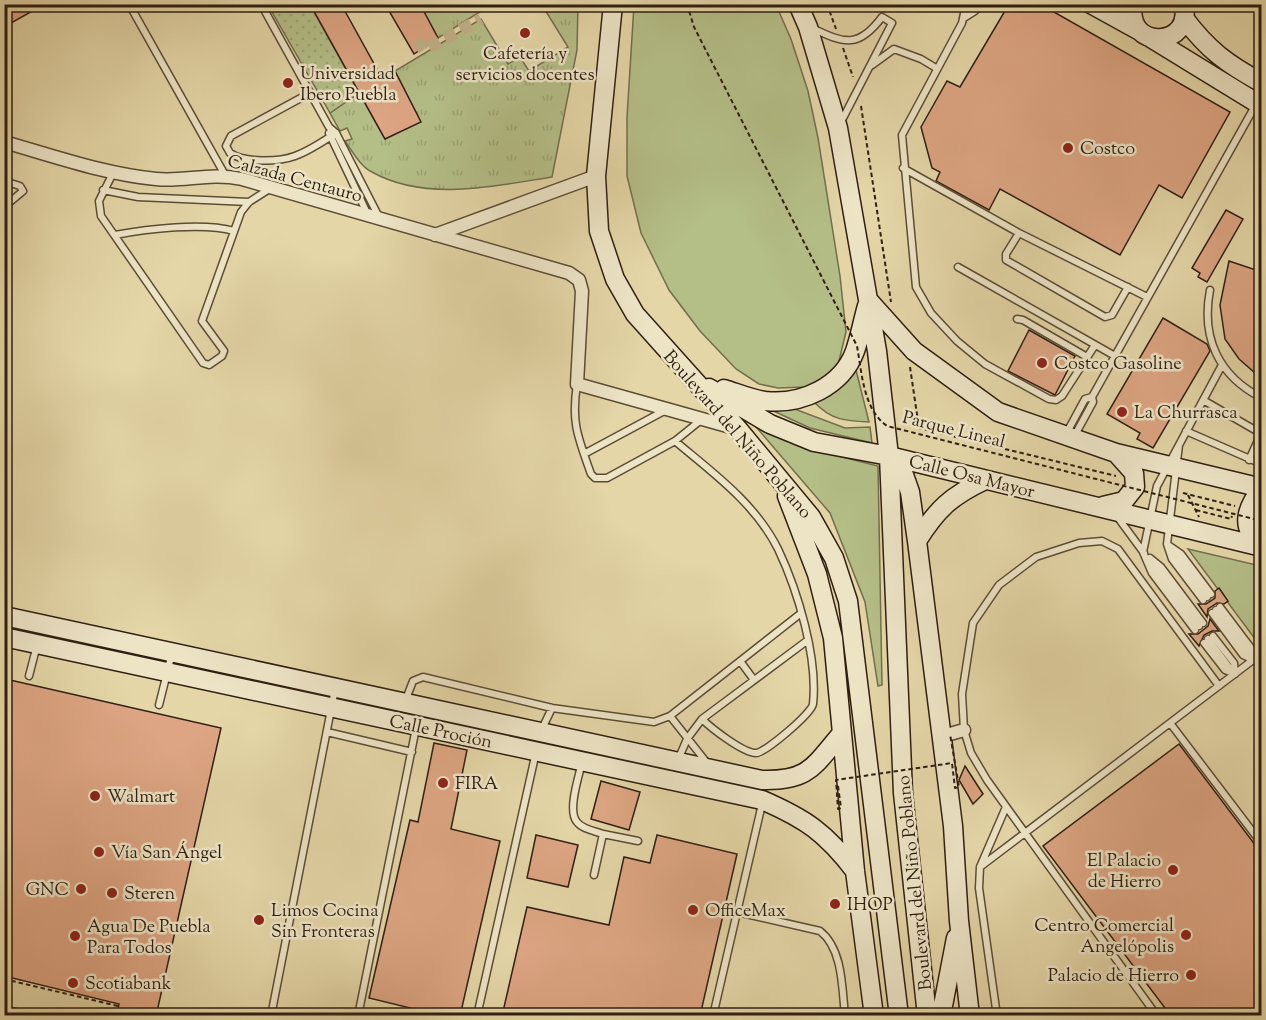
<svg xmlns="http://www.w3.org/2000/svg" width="1266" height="1020" viewBox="0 0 1266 1020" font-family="'Sorts Mill Goudy',serif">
<defs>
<pattern id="park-tufts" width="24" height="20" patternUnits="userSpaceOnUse" patternTransform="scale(1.5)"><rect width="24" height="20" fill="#b4be87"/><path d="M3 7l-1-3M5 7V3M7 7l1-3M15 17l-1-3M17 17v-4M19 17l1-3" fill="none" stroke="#9ba374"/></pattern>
<pattern id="garden-dots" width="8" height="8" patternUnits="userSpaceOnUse" patternTransform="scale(1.5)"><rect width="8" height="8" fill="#b4be87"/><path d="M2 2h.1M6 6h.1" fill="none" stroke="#9ba374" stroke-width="1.8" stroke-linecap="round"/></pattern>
</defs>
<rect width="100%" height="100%" fill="#e4d6a7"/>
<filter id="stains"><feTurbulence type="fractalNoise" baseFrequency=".00333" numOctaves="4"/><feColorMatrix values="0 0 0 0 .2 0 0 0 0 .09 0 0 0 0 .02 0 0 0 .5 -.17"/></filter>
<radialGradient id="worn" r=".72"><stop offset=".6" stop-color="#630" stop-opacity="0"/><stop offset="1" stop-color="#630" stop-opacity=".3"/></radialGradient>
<path fill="#b4be87" stroke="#726e4c" stroke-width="1.5" d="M634,5H776L791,39L808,91L818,138L840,276L846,332L838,365L826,376L806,387L778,388L759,384L736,369L700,331L669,290L641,233L627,176V117Z
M855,366L869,422C845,421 831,420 814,402Z
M767,408H792L845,428L870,427L872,443L810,428Z
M751,421L826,453L878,466L882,685L878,686L865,602L830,513Z
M1188,549L1261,566V647Z"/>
<path fill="url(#park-tufts)" stroke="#726e4c" stroke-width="1.5" d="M420,5H491L438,38Z
M542,5H578L577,50L552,177C495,186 425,202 372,172C361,167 352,151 345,141L352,139L347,128L340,131L330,113L359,93L385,139L420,121L395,71L481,19L508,64L520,57L529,71L568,47Z"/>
<path fill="url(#garden-dots)" stroke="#726e4c" stroke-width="1.5" d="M268,5H310L359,93L330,113Z"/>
<path fill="#dda583" stroke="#2f1f11" stroke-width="1.5" d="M4,4H45L4,27Z
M310,4H341L382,78L395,71L421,122L385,139Z
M385,4H420L438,38L414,54Z
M1009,4H1040L1230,112L1182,198L1159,185L1120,255L1000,189L989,210L936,181L940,172L932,168L921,127L947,81L960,87Z
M1226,210L1243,219L1207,282L1198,277L1200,273L1192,268Z
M1229,261L1262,272V379L1239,359L1225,339L1220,305Z
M1163,318L1207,344L1210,351L1153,448L1137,439L1140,433L1107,414Z
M1029,330L1075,356L1055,395L1008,371Z
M1219,588L1228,601L1224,604L1217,603L1208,609L1207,617L1198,604H1206L1215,598V591Z
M1210,619L1219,631H1212L1204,635L1199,646L1189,634H1198L1208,626Z
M10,680L221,728L156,1016H116L119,1004L4,976V702Z
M434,743L467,750L451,829L500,841L460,1016H443L369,998L410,820L418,822Z
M1179,744L1262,854V1016H1171L1043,846Z
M965,766L983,794L973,804L959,780Z
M601,781L640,792L629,830L591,819Z
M536,835L578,845L568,887L527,878Z
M657,835L737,854L700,1016H502L527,907L609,925L624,857L650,863Z"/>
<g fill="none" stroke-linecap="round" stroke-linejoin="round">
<path stroke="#c0b189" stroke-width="12" stroke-dasharray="12 6" stroke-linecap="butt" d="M417,40L424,50L481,19"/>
<g stroke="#5c4d36" stroke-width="9">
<path id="lane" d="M129,4L225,175
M261,4L329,127L336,133L379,217
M966,4L962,23L902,135L916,287L931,313L957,341L985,364L1049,399L1056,400L1062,396L1095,345
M964,18L975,11L979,4
M812,28C845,44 859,48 882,17L892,23L840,124
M872,65L894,49L921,59L936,68
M310,93L231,136L226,146L230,153C244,163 279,162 295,156C309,151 324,141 336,133
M329,133L367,213
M903,168L1019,233L1147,297
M113,173L99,201L101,216L203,363L209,365L222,356L224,351L202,321L241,212L249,202L271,188
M4,181L20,186L23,191L4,207
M103,190L138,197L249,202
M1019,233L1006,254V260L1105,317L1112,315L1128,287
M115,235C147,229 203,222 234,231
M958,267L1115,356
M1210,290C1201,337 1218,376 1262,398
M1017,319L1023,320L1087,357
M577,384C571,423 578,437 591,474L595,478H607L675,441L701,420
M1203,400L1262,434
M1186,431L1257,462
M1066,434L1085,399L1092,397
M1075,435L1093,402L1092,397L1255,106
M675,441C713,473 755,503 778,549C798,591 818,658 813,704C812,713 765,753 756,753C743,753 711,728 702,719
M1179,445L1167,544L1172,559L1203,600
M584,454L664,411
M1249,460L1261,434
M1116,515L1144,553
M1168,545L1181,554L1211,594
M1171,550L1207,597
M1150,558L1161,567L1203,623
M1150,561L1199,626
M1220,607L1251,648L1253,660
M1216,610L1251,657
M1212,613L1243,655L1262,664
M1195,630L1152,573L1143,552L1157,486L1222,365
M1213,636L1234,663L1235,674
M1208,639L1234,674
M1204,643L1225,670L1235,674
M740,661L754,680
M29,676L37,645
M406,699L413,681L423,677L552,708L654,722L670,716L800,614
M159,705L172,653
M670,716L707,763
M1170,723L1262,844
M541,731L552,708
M327,732L412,752
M678,760L687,739L702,719L808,640
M582,762C579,776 567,811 577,822C582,829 595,831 603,834L594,875
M603,834L638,841
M980,867L1253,660
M737,912L820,931C843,949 842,988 845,1016
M4,1009L32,1016
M271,1016L335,689
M358,1016L416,728
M477,1016L536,752
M713,1016L762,804
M997,1016L979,888L980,867L1006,807
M1157,1016L987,780L971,753L964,730L962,694L973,623L999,585L1036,557L1079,543L1102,541L1118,549L1219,686"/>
</g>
<g stroke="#5c4d36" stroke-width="15">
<path id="street" d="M4,142C54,156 104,174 156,179C186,182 209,172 242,179L569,273L579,280L582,291L577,384L738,429
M435,235L596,176
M950,734L964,730"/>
</g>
<g stroke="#2f1f11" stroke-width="21">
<path id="secondary" d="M613,4L596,176L599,231L615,279L635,314L738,429L811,517L834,558L848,601L899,1016
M798,4L808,27L838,128L877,351L889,456L903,793L927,1016
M1091,4L1140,31
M1133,4C1125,53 1196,46 1183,4
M1184,18C1208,50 1227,64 1262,83
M1151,38L1262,106
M870,302L914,351L998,412L1116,453L1262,488
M709,388L770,424L814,442L889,456L1262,547
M724,389C737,393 751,399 765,401C801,405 842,387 855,351C860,336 863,320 867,306
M889,456L904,475L910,492L917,541L953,826L959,921L970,1016
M1262,488C1246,508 1239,528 1262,546
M787,496L817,574L833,638L855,871L874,1016
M1103,506L1124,501L1135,487L1134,473L1117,454
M917,541C937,509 951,496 985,480
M4,616L762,780C809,781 813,767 842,733
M4,637L762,800C806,819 826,833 855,871
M941,1016L956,938"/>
</g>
<path stroke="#2f1f11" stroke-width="2" stroke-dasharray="4.5 3" stroke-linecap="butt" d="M827,4L836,29
M843,48L853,77
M861,106L891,302
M910,367L919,428L1116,476
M1183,493L1235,506
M1188,495L1199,517
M1196,510L1231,519L1232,516
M4,979L118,1006"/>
<use href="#lane" stroke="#ede4c6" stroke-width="6"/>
<use href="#street" stroke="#ede4c6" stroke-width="12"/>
<use href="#secondary" stroke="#ede4c6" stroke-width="18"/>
<path stroke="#2f1f11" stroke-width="2" stroke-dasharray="4.5 3" stroke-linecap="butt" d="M687,4L694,27L857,346C862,373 863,409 887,426L1262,521
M838,786L841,808L838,809L836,780L952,763L955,788L959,787L950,734"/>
</g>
<g fill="#8f2418" stroke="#ede4c6" stroke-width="2">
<circle cx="525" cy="33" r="6"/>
<circle cx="288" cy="83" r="6"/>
<circle cx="1068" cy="148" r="6"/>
<circle cx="1042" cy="363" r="6"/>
<circle cx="1122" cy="412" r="6"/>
<circle cx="443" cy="783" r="6"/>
<circle cx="95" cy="796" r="6"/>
<circle cx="99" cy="852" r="6"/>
<circle cx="1173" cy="870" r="6"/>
<circle cx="81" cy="889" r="6"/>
<circle cx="112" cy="893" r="6"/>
<circle cx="835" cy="904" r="6"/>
<circle cx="693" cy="910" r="6"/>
<circle cx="259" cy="920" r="6"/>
<circle cx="1186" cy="935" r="6"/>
<circle cx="75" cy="936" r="6"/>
<circle cx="1191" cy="975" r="6"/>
<circle cx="73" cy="983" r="6"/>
</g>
<g text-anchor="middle" stroke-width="5" stroke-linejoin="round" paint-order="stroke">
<g font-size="18" fill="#2f1f11" stroke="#ede4c6" text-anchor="start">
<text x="525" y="59" text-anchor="middle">Cafetería y<tspan x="525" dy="21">servicios docentes</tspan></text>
<text x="300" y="79">Universidad<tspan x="300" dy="21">Ibero Puebla</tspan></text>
<text x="1080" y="154">Costco</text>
<text x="1054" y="369">Costco Gasoline</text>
<text x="1134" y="418">La Churrasca</text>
<text x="455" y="789">FIRA</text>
<text x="107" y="802">Walmart</text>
<text x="111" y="858">Vía San Ángel</text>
<text x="1161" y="866" text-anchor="end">El Palacio<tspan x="1161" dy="21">de Hierro</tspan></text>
<text x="69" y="895" text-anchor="end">GNC</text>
<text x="124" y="899">Steren</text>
<text x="847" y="910">IHOP</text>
<text x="271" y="916">Limos Cocina<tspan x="271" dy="21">Sin Fronteras</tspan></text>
<text x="705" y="916">OfficeMax</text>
<text x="1174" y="931" text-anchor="end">Centro Comercial<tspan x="1174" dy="21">Angelópolis</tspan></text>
<text x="87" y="932">Agua De Puebla<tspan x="87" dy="21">Para Todos</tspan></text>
<text x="1179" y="981" text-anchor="end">Palacio de Hierro</text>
<text x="85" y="989">Scotiabank</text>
</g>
<g font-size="18" fill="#2f1f11" stroke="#ede4c6">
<text transform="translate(295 178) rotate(15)" y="6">Calzada Centauro</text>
<text transform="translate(954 429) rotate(14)" y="6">Parque Lineal</text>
<text transform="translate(738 434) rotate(49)" y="6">Boulevard del Niño Poblano</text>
<text transform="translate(972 476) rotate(14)" y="6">Calle Osa Mayor</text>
<text transform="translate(441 731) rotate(12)" y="6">Calle Proción</text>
<text transform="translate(914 883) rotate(-96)" y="6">Boulevard del Niño Poblano</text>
</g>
</g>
<rect width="1266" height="1020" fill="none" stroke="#e4d6a7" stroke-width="24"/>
<rect x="6" y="6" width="1254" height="1008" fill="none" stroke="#2f1f11" stroke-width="3"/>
<rect x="12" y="12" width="1242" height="996" fill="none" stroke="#2f1f11" stroke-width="1.5"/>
<rect width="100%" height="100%" filter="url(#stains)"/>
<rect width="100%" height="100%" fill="url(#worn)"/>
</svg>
